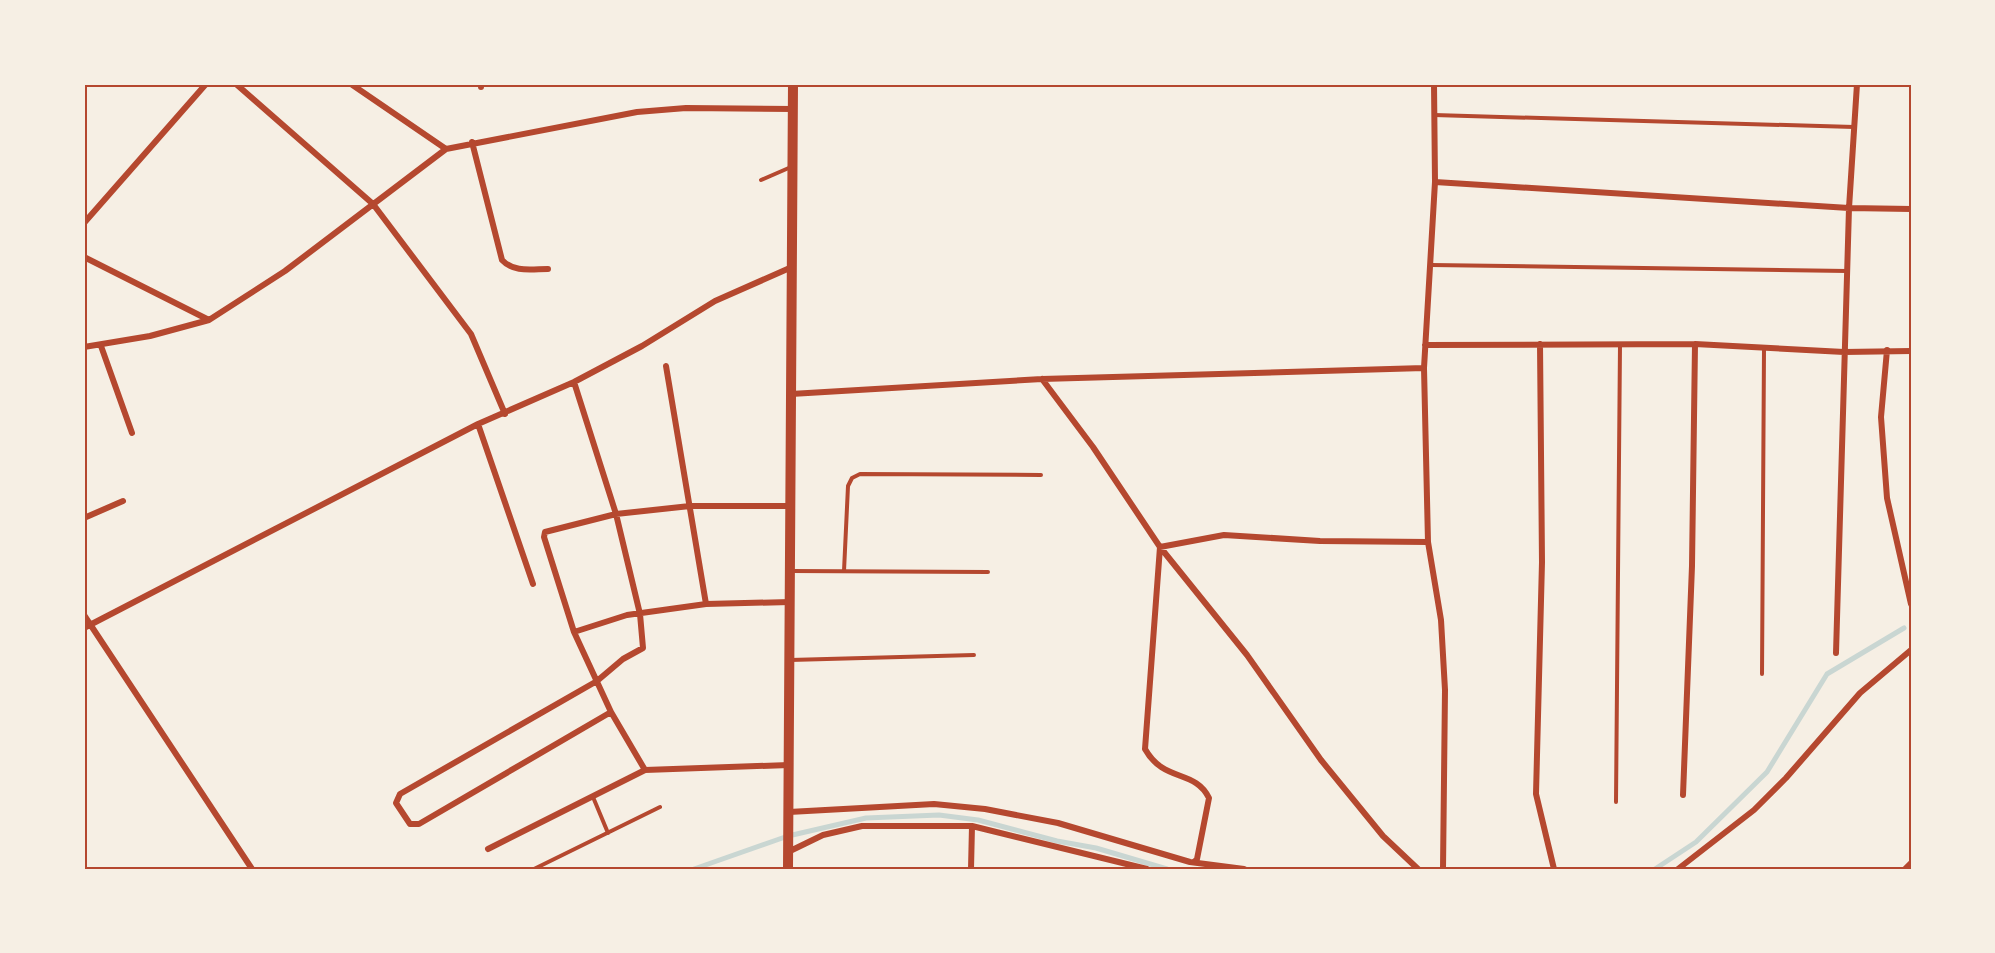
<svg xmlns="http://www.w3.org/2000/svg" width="1995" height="953" viewBox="0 0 1995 953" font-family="Georgia,serif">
<rect width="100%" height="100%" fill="#f6efe4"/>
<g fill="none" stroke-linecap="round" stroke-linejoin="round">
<path stroke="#c9d6d2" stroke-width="5" d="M694,869L788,836L866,818L939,815L978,820L1057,841L1096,848L1167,869
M1655,869L1696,842L1767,772L1827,674L1904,628"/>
<path stroke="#b5482f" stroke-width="4" d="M1434,115L1854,127
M761,180L791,167
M1431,265L1847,271
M791,571L988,572
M844,571L848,486L852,478L860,474L1041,475
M790,660L974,655
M1762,674L1764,348
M593,797L608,833
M1616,802L1620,345
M534,869L660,807"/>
<path stroke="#b5482f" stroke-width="6" d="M236,84L373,204L471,334L505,414
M351,84L446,149
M1434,84L1435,182L1424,368L1428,542L1441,620L1445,690L1443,869
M481,87V84
M472,142L502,260C514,273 532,269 548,269
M1435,182L1849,208L1911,209
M84,223L206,84
M84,257L209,320
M1540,344L1542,562L1536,794L1554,869
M1425,345L1695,344L1844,352L1911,351
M101,346L132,433
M84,347L150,336L209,320L285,271L446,149L637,112L686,108L793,109
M1887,350L1881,417L1887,498L1911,604
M666,366L706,604
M1042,379L1093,447L1160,547L1247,655L1321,760L1383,836L1418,869
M574,382L616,514L640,614L643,648L623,659L597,681L400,794L396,803L410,824H419L611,712
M791,394L1042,379L1424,368
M478,424L533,584
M84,518L123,501
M84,615L252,869
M84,628L478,424L574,382L642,346L715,301L792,267
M574,632L627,615L706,604L790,602
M1836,653L1849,208L1857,84
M645,770L611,712L574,632L544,537L545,532L616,514L690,506H790
M1683,795L1692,566L1695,344
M789,812L934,804L985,809L1058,823L1190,862L1244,869
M488,849L645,770L789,765
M788,852L823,835L862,826H972L1147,869
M1194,862L1197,859L1209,798C1195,769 1164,783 1145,749L1160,547L1224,535L1320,541L1428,542
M971,869L972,826
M1678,869L1754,810L1786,778L1860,693L1911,650
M1905,869L1911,863"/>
<path stroke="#b5482f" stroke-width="10" d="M788,869L793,84"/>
</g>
<rect width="1995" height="953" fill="none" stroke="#f6efe4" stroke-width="171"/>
<rect x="86" y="86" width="1824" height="782" fill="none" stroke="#b5482f" stroke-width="2"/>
</svg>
